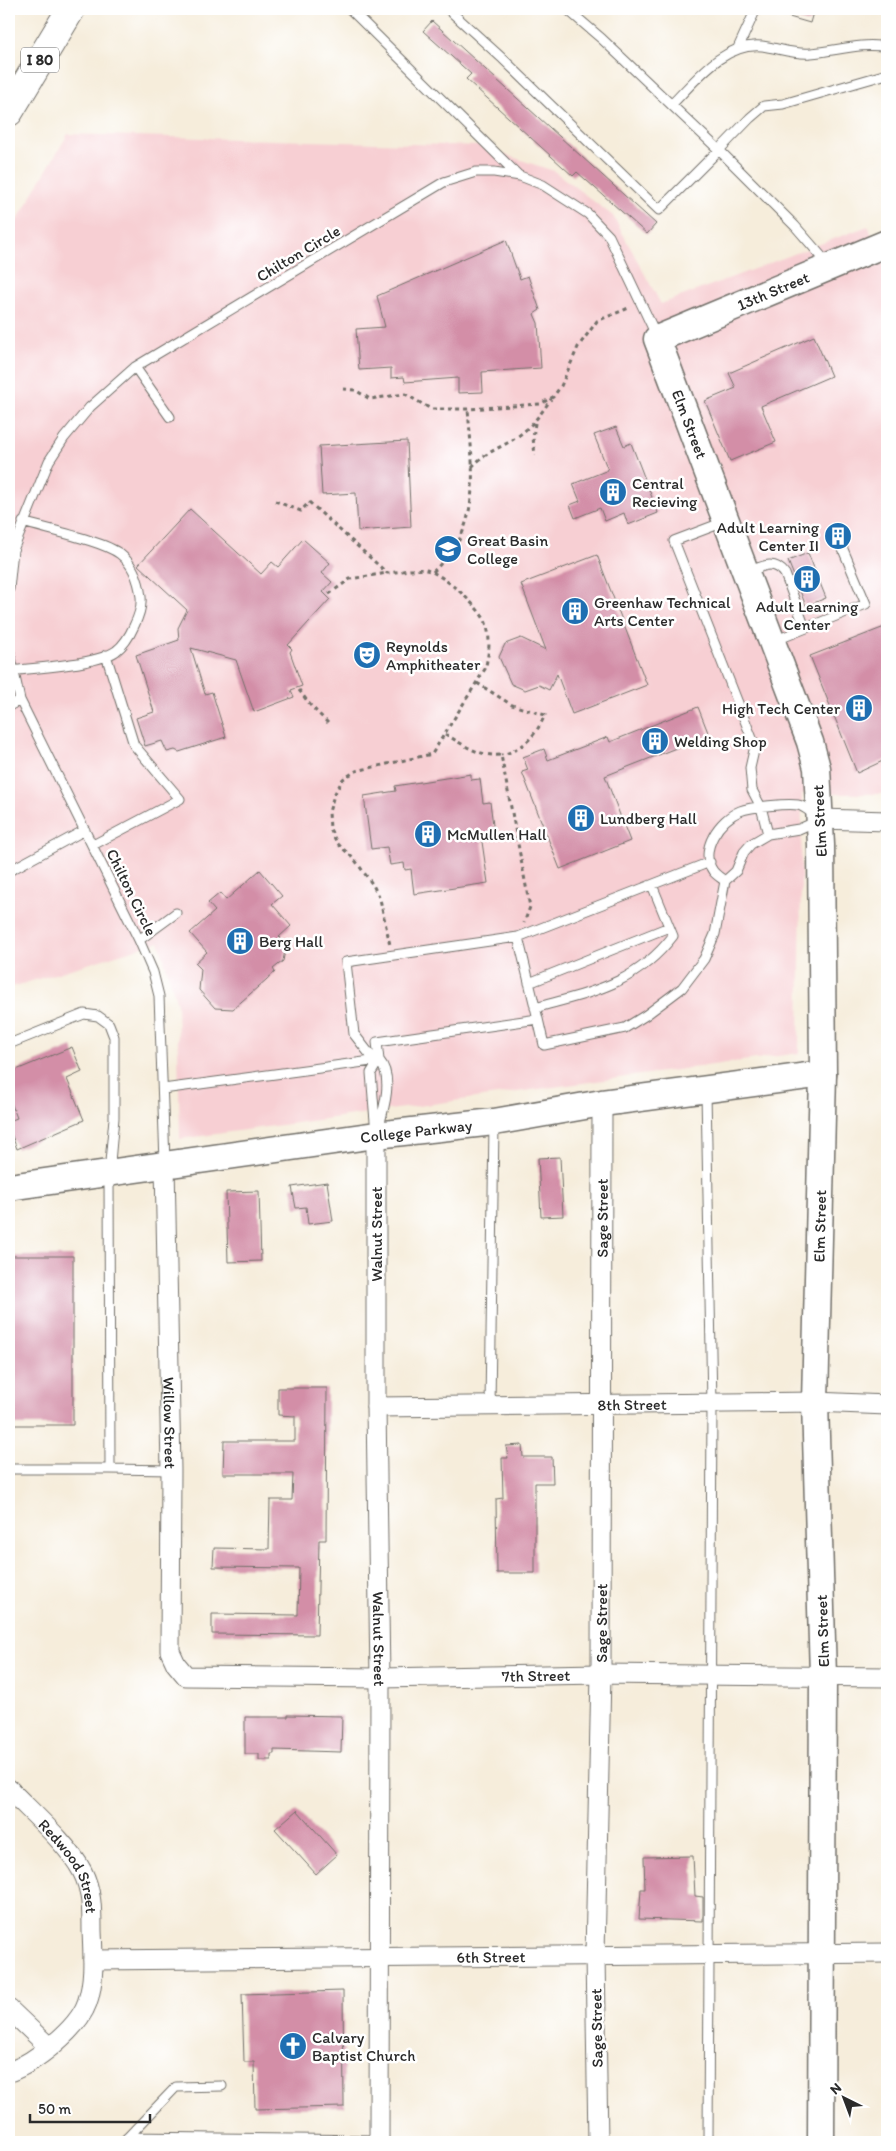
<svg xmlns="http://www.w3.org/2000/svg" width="896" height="2151" viewBox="0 0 896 2151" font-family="Itim,sans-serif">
<rect width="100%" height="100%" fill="#fff"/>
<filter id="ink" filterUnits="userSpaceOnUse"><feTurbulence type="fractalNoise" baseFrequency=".02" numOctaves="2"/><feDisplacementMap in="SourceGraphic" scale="10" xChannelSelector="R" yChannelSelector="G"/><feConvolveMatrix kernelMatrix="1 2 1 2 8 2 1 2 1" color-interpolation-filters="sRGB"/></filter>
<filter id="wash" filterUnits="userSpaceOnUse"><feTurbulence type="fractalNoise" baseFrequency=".0096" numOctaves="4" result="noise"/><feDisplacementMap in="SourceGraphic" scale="20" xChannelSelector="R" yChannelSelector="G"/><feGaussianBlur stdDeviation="1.12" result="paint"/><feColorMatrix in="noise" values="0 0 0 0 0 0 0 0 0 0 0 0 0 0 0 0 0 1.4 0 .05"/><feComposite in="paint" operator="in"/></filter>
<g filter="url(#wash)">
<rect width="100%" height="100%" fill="#f6eddb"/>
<path fill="#f7cfd3" d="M68,134L479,146L554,171L613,216L661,304L868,226L887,273V794H802L799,1053L180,1139L177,1004L159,942L9,988V234Z"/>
<g id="blocks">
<path fill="#d38ea7" d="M772,9H814L810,23L772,12Z
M432,21L656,224L647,234L577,172L573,176L466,79L471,74L423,31Z
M506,240L520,279L528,276L540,310L534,314L538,323L541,368L482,372L483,392L458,393V378L405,382L404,377L391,378V368L359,370L356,329L385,327L377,296Z
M814,336L831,376L761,406L776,442L730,461L705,401L736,388L729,373Z
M616,427L624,446L631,443L658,513L628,525L624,513L605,521L600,508L575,518L570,505L580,501L573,484L608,470L594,435Z
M407,441L411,527L358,531L356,493L322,495L319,446Z
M190,509L261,574L272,562L278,567L303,539L330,563L322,573L332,582L323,592L330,599L288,645L292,649L290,652L302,686L291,690L294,697L254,712L236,660L191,648L205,694L212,692L226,737L179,752L175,750L167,752L162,741L145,746L136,718L154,712L136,655L179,640L178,628L187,610L138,565Z
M808,553L826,598L806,606L788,561Z
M597,555L647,685L572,714L557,674L549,690L539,685L525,690L511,684L499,657L505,644L521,638L546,650L521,584Z
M887,626V759L857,773L810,656Z
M698,707L709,735L605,776L630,841L560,869L522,772L528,770L523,757L544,749L548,760L608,737L610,742Z
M471,774V780L480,779L483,803L490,802L494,833L481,835L488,883L414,894L411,869L405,870L404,863L390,865L387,847L371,849L364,796L396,791L395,786Z
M260,870L282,896L272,904L291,926L279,937L286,945L283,961L273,969L275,972L233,1009L215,1008L199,990L201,969L195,963L207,952L190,933L215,911L208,903L220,893L226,900Z
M72,1047L82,1072L67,1079L84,1120L17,1149L9,1128V1121L17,1118L9,1097V1073Z
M560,1157L563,1216L541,1217L538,1158Z
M327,1182L333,1221L308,1224L306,1207L296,1208L292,1187Z
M259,1191L261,1261L228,1262L226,1192Z
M9,1256H73V1425H9Z
M278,1388H327L326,1540H319L317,1635L212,1634V1614L298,1615L299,1568L213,1567L214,1548L269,1549L270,1500H292L293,1474H223L224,1441H295V1416L278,1415Z
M522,1445L523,1457H552L553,1483H535V1573H497L496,1499L503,1498L502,1458H508L506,1446Z
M288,1715L342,1716L341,1752L274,1750V1754H271V1760H259V1754H245V1717H288Z
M297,1810L337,1855L316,1874L275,1829Z
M693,1856L695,1896L703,1897V1921L639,1919L641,1889H645L644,1857Z
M343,1991L344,2107L255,2109L254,2062H244L242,1994Z"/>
</g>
</g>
<g filter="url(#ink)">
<use href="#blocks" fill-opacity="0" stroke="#726f69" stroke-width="1"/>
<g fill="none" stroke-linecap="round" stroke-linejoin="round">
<g stroke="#726f69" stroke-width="11">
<path id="lane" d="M350,9L519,176
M448,9L503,59L659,210L719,150L602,39L567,9
M738,48L756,9
M672,104C696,80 724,42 762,46C778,48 795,55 811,53C837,51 861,42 887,47
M829,265L795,226L719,150L750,118L764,106L783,104L887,74
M135,367L170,417
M724,522L674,541L755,746L750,768L752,790L761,807L768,834
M748,572C763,566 774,559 785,574L805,628
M9,589L13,550L49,461L64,438L90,407L135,367L444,182L476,172H494L520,176L543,185L588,214L609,236L657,337
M774,641L866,604L842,547
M9,649L20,700L139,940L153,972L159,996L165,1162
M12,671C39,667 96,665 116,651C124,645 130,635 134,626C138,618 142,607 141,597C139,581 134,565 120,554C104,541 45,529 23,522
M9,706L20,700
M93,845L180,799L134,745L106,655
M9,871L85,830
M725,881C721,878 716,875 713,871C698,850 720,819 740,811C750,807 788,803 798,805C804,806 810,812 815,815
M518,937L710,862
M139,940L176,913
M529,983L669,927
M535,1008C591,992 635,985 673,936L652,885
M9,1044L84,1014L98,1016L109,1024L114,1037V1118L109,1173L110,1469H9
M375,1061L354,1034L346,962L518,937L538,1019
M163,1089L379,1060
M706,1093L712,1404L708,2142
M378,1129C384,1109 394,1077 379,1060
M376,1133L371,1073L379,1060L377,1042L538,1019L544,1045L625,1028L646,1015L682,988L704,959L715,934L725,881L736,871L744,852L751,844L768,834L799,829L817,821
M490,1406L494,1124
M110,1469L171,1470
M128,2137L176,2087L222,2086
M123,2142L128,2137L379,2140"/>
</g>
<g stroke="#726f69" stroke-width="21">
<g id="street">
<path d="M821,819L887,821"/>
<path id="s1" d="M376,1135V1407L380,1678L379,2142"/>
<path id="s2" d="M165,1165L171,1470L170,1651L176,1664L186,1676L380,1678L601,1674L887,1677"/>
<path id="s3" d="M376,1407L815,1402L887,1405"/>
<path id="s4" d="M9,1789C31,1812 68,1844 82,1871C92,1890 92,1910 92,1931C93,1954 95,1981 87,2003C78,2029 34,2063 9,2072"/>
<path id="s5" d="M93,1960L887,1953"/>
<path d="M9,2009L49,2047"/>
<path id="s6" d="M598,2142L595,1955L601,1674L602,1103"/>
</g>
</g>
<g stroke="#726f69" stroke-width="29">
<g id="secondary">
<path id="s7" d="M9,1187L376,1135L494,1122L602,1103L823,1074"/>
<path id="s8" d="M821,2142L823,1676L815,1402L823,1074L821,845L817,768L810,742L657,339L887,243"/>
</g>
</g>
<g stroke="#726f69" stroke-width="30">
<path id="highway" d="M9,112L71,9"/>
</g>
<path stroke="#726f69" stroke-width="3" stroke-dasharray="4 4" stroke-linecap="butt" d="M343,389L355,390L370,399L405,394L431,409H468L540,404L553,397L561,386L578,347L597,321L631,307
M535,423L533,438L535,455
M472,467C485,452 501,448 517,437C532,426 541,414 551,399
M275,501L301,511L309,502L387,573C399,572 415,568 426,570C442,573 481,608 486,623C491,639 489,654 485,669L432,754L356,771L343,779L334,795L329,812L330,829L337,843L355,860L373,885L380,899L390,945
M433,572C443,561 455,550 461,536C479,496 471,451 468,409
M329,594L350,579L387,573
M477,683L512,705L545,715C536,735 523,750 501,755
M299,690L311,706L329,724
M445,734C464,745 479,757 501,755L530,907L524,923"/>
<use href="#lane" stroke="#fff" stroke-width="9"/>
<use href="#street" stroke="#fff" stroke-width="19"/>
<use href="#secondary" stroke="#fff" stroke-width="26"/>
<use href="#highway" stroke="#fff" stroke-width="28"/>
</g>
</g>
<defs>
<g id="building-disc" transform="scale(1.4375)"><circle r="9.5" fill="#1f6fb2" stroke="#fff"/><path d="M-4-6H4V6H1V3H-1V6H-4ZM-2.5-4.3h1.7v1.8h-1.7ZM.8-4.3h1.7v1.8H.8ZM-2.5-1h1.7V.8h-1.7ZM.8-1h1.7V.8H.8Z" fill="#fff"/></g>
<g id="university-disc" transform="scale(1.4375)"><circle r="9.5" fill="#1f6fb2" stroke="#fff"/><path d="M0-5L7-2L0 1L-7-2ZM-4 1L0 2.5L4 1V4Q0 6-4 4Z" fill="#fff"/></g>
<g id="theatre-disc" transform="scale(1.4375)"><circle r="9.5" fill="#1f6fb2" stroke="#fff"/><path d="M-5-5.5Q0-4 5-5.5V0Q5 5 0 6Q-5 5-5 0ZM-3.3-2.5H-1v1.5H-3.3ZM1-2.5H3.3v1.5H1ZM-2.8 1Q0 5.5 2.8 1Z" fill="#fff"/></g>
<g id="church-disc" transform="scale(1.4375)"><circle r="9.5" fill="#1f6fb2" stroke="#fff"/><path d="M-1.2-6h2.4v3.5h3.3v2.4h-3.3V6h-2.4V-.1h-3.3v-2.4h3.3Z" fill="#fff"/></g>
</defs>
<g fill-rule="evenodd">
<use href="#building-disc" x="613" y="492"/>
<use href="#building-disc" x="838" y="536"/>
<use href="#university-disc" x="448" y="549"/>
<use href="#building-disc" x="807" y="579"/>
<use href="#building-disc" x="575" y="611"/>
<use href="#theatre-disc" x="367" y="655"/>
<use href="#building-disc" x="859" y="708"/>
<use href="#building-disc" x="655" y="741"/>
<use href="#building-disc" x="581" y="818"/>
<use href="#building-disc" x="428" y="834"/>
<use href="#building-disc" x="240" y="941"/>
<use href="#church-disc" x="293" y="2046"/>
</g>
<g text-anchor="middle" stroke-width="5" stroke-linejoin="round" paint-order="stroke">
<rect fill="#fff" stroke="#6b6b6b" stroke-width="1" x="21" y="47.5" width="38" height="25" rx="4"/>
<g font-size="15" font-weight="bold" fill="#2b2b2b">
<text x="40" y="65">I 80</text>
</g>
<g font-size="16" fill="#2b2b2b" stroke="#fff">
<text transform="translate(298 253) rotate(-31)" y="6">Chilton Circle</text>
<text dy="6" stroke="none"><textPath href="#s8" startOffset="1958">13th Street</textPath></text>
<text transform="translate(690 424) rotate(69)" y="6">Elm Street</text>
<text transform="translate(819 821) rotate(-93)" y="6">Elm Street</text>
<text transform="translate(132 892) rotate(64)" y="6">Chilton Circle</text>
<text dy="6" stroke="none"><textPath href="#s7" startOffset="411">College Parkway</textPath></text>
<text dy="6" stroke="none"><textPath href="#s6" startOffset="924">Sage Street</textPath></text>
<text dy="6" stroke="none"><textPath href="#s8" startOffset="916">Elm Street</textPath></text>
<text transform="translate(376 1234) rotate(-90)" y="6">Walnut Street</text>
<text dy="6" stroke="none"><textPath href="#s3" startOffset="256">8th Street</textPath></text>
<text dy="6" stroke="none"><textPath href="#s2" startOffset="258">Willow Street</textPath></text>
<text dy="6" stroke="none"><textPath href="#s6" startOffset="519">Sage Street</textPath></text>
<text transform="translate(822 1631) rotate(-92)" y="6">Elm Street</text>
<text dy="6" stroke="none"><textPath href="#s1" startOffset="504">Walnut Street</textPath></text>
<text dy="6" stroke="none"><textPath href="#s2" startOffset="866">7th Street</textPath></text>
<text dy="6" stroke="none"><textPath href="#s4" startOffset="100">Redwood Street</textPath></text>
<text dy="6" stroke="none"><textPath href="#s5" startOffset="398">6th Street</textPath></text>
<text transform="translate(596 2028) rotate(-91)" y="6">Sage Street</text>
</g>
<g font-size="16" fill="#2b2b2b" stroke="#fff" text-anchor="start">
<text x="632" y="489">Central<tspan x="632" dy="18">Recieving</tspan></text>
<text x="819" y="533" text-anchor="end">Adult Learning<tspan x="819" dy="18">Center II</tspan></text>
<text x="467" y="546">Great Basin<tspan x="467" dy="18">College</tspan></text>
<text x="594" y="608">Greenhaw Technical<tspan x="594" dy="18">Arts Center</tspan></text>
<text x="807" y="612" text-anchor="middle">Adult Learning<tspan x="807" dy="18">Center</tspan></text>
<text x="386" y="652">Reynolds<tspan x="386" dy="18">Amphitheater</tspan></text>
<text x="840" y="714" text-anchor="end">High Tech Center</text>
<text x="674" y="747">Welding Shop</text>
<text x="600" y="824">Lundberg Hall</text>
<text x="447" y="840">McMullen Hall</text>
<text x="259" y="947">Berg Hall</text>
<text x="312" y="2043">Calvary<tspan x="312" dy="18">Baptist Church</tspan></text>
</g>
</g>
<rect width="896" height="2151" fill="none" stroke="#fff" stroke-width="30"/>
<g transform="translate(844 2098) rotate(318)" stroke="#ffffff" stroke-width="4" paint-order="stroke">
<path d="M0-4L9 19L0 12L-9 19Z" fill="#2b2b2b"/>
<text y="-8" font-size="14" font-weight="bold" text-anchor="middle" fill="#2b2b2b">N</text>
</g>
<path d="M30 2114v8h120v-8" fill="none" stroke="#2b2b2b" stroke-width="2.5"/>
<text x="38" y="2114" font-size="15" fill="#2b2b2b" stroke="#ffffff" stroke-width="4" paint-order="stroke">50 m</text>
</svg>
